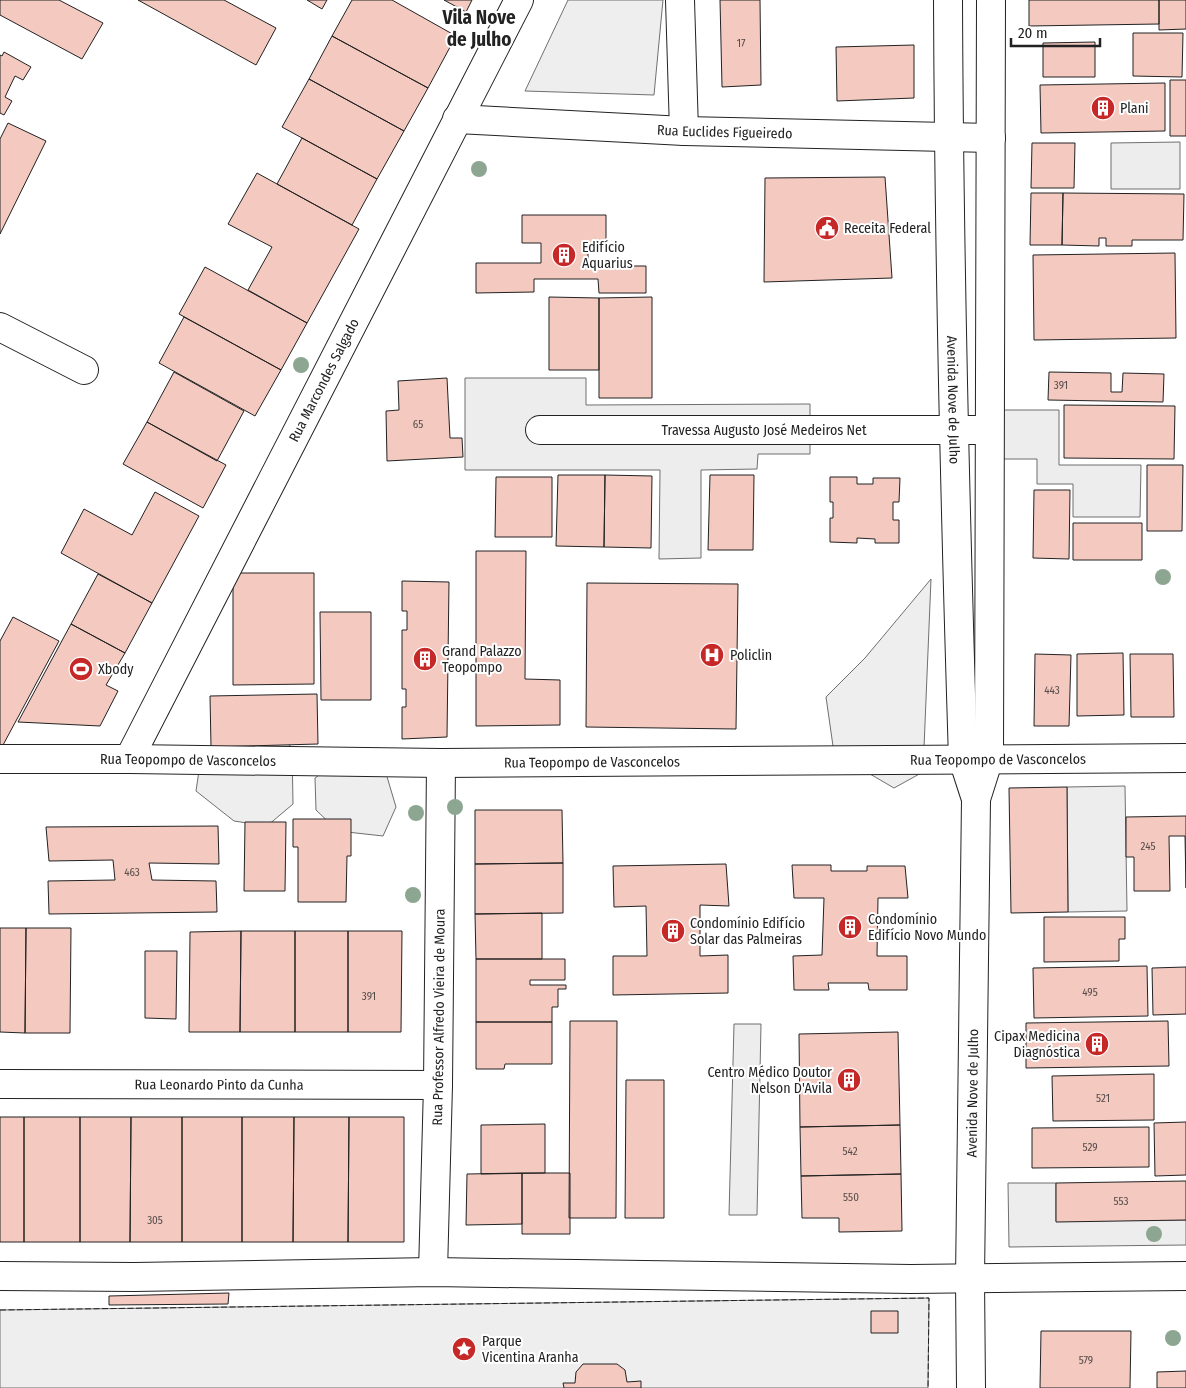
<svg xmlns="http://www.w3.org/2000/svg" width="1186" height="1388" viewBox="0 0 1186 1388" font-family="'Fira Sans Condensed',sans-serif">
<rect width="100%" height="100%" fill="#fff"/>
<path fill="#eee" stroke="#6f6f6f" d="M568,0H663L654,95L525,91Z
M931,579L923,772L894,788L834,753L826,697L865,658Z
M268,731L292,747L293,804L267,826L234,821L196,791L200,764L230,762Z
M337,762L385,770L396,807L383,836L338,831L316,810L315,778Z
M929,1298L928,1388H0V1310Z"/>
<path fill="#ededed" stroke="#6f6f6f" d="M1180,142V189H1111V143Z
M465,378H586V405L810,404V454H758L757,469L701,470V558L659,559L660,470H465Z
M998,410H1059V465H1141L1140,517H1073V484H1037V459H998Z
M1125,786L1127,911L1068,912L1067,787Z
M734,1024H761L757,1215H729Z
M1008,1183H1056V1221L1186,1220V1245L1009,1247Z"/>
<path fill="#f3c9c0" stroke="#222" d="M0,0H59L103,23L82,59L0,15Z
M138,0H224L276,28L256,65Z
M307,0H327L322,9Z
M352,0H392L456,36L428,88L332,36Z
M444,0H472L466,12Z
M720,0H760L761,85L722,87Z
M1029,0H1159V24L1029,26Z
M1159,0H1186V29L1159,30Z
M1133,33H1183L1182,77L1133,76Z
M332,36L428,88L404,131L309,79Z
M1095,42V77H1043V43Z
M914,45V98L837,101L836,47Z
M4,52L31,67L23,80L15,76L5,97L12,101L4,115L0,113V55L2,56Z
M309,79L404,131L377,179L282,127Z
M1170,80H1186V136H1170Z
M1165,83V131L1041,133L1040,85Z
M8,123L46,141L0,234V139Z
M302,138L377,179L352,225L277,184Z
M1032,143H1075L1074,188H1031Z
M257,173L359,229L307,323L248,290L272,247L228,224Z
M885,177L892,278L764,282L765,178Z
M1031,193H1063L1062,245H1030Z
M1063,193L1184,194L1183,240H1132V246H1106V238H1099V246L1062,245Z
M522,215H606V247H588V266H646V293H599L598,279H534V292L476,293V263H541V243H522Z
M1175,253L1176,338L1034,340L1033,255Z
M205,267L307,323L281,370L179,314Z
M549,297L599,298V370H549Z
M652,297V398H599V298Z
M184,317L281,370L255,416L159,363Z
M174,372L244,411L217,461L147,422Z
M1049,372L1111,373V392H1122L1123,373L1164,374L1163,402L1048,400Z
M447,378L450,438H462L463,457L387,461L386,411L399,410L398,381Z
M1064,405L1175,406L1174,459L1064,458Z
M147,422L226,465L203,508L123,464Z
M1147,465H1183L1182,531H1147Z
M558,475H605L604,547L556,546Z
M605,475L652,476L651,548L604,547Z
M710,475H754L753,550H708Z
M496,477H552V537H495Z
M830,477H857V484H873V478H900L899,502H893V520H899V543H875V539L857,538V543L830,542V518H833V502H830Z
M1034,490H1070L1069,559L1033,558Z
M155,492L199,516L152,603L61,553L84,509L132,535Z
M1073,523H1142V560H1073Z
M476,551H526L525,679L560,680V725L476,726Z
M233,573H314V684L233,685Z
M98,574L152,603L125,653L71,624Z
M402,581L449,582L447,737L402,739V707H406V689H402V630H407V611H402Z
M587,583L738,584L736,729L586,727Z
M320,612H371V700H321Z
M13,617L59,641L3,745H0V641Z
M71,624L125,653L106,685L118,691L100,726L18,722Z
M1123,653L1124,715L1077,716V654Z
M1035,654L1071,655L1069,726H1034Z
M1130,654H1173L1174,717H1131Z
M317,694L318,744L211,747L210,696Z
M1067,787L1068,912L1011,913L1009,788Z
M475,810H562L563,863L475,864Z
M1186,816V888L1185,836H1169L1170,891H1134V857H1126V817Z
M293,819H351V856H347L346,902H298V847H293Z
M245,822H286L285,891H244Z
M218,826L219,864L149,863L152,880L216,881L217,912L49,914L48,881L115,880L113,860L49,861L46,827Z
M563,863V913L475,914V864Z
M726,864L729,906L700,905V956L728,955V993L613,995V956H647L646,906L614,907L613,866Z
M792,865H831V871H867V866H905L908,898H878L877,956H907V990H869L868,983H828L829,990H794L793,956L822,955L824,898H794Z
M542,913V959H476L475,914Z
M1044,917H1125V939H1119V961L1044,962Z
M0,928H26L25,1033L0,1032Z
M26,928H71L70,1033H25Z
M241,931L240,1032H189L190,932Z
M241,931H295V1032H240Z
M295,931H348V1032H295Z
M348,931H402L401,1032H348Z
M145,951H177L176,1019L145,1018Z
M476,959H565V980H530V985H566V989H558V1007H552V1022H476Z
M1147,966L1148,1016L1034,1018L1033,968Z
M1186,967V1014L1153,1015L1152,968Z
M570,1021H617L616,1218H569Z
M1168,1021L1169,1066L1026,1068V1023Z
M476,1022H552V1064H505L504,1069H476Z
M898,1032L900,1125L800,1127L799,1034Z
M1154,1074V1120L1053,1121L1052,1076Z
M626,1080H664V1218H625Z
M0,1117H24V1242H0Z
M24,1117H80V1242H24Z
M80,1117H131L130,1242H80Z
M131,1117H182V1242H130Z
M182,1117H242V1242H182Z
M242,1117H294L293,1242H242Z
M294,1117H349L348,1242H293Z
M349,1117H404V1242H348Z
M1186,1122V1175L1155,1176L1154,1123Z
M545,1124V1173L481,1174V1125Z
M900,1125L901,1174L801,1176L800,1127Z
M1149,1127V1167L1032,1168V1128Z
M522,1173H570V1234H522Z
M522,1173V1224L466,1225L467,1174Z
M901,1174L902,1231L839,1232V1218H802L801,1176Z
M1186,1181V1220L1056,1222V1183Z
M229,1293L228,1304L109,1305V1296Z
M871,1311H898V1333H871Z
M1041,1331H1131L1130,1388H1040Z
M583,1364H617L625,1370L627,1382L641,1381V1388H564L563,1383H575L576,1372Z
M1186,1371V1388H1157V1372Z"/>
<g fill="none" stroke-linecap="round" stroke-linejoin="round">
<g stroke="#222" stroke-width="30">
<g id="minor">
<path d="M680,0L684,131"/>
<path id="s1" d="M457,119L684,131L991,138"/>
<path d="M0,327L84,370"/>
<path id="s2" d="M540,430H988"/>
<path id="s3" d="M0,759H129L441,763L1186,758"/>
<path id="s4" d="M129,759L519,0"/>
<path id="s5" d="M0,1084L438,1085"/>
<path id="s6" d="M433,1272L438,1085L441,763"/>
</g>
</g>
<g stroke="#222" stroke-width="30">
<g id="major">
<path id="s7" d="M948,0C949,253 955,506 963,759L976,799"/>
<path d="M0,1276L134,1277L433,1272L911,1279L1186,1276"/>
<path id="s8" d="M971,1388L970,1279L976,799L989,758L991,0"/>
</g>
</g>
<use href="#minor" stroke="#fff" stroke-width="28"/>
<use href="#major" stroke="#fff" stroke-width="28"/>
<path stroke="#222" stroke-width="1" stroke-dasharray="6 2.5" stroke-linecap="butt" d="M0,1310L929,1298L928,1388"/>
</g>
<g fill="#8da692">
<circle cx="479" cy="169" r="8"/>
<circle cx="301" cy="365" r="8"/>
<circle cx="1163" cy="577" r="8"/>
<circle cx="455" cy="807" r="8"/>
<circle cx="416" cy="813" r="8"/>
<circle cx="413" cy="895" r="8"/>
<circle cx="1154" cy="1234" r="8"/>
<circle cx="1173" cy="1338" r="8"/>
</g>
<defs>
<g id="building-disc" transform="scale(1.25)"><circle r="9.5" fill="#c62828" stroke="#fff"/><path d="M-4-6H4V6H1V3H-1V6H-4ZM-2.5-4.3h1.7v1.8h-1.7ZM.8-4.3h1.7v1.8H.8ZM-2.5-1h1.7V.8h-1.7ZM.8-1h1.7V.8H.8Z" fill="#fff"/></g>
<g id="civic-disc" transform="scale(1.25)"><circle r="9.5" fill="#c62828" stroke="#fff"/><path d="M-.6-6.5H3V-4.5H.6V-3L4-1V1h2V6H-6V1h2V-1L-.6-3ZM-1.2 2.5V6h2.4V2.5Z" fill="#fff"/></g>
<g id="hospital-disc" transform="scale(1.25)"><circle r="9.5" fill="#c62828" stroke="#fff"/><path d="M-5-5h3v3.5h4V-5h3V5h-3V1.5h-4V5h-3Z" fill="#fff"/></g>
<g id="stadium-disc" transform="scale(1.25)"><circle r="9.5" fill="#c62828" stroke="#fff"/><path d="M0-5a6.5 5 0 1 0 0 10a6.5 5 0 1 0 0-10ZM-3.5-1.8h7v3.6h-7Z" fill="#fff"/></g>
<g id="sight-disc" transform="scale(1.25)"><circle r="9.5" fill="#c62828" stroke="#fff"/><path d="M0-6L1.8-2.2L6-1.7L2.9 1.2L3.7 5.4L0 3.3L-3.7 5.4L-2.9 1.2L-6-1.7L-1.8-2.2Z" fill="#fff"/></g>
</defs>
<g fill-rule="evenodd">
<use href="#building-disc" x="1103" y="108"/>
<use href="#civic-disc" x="827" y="228"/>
<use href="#building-disc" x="564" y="255"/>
<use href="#hospital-disc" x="712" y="655"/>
<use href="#building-disc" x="425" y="659"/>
<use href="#stadium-disc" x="81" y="669"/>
<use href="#building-disc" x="850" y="927"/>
<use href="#building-disc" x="673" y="931"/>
<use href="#building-disc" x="1097" y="1044"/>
<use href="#building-disc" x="849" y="1080"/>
<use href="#sight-disc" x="464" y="1349"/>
</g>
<g text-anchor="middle" stroke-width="4" stroke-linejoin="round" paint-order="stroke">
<g font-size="11" fill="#564c4a">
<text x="741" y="47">17</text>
<text x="1061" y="389">391</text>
<text x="418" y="428">65</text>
<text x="1052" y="694">443</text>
<text x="1148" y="850">245</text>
<text x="132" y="876">463</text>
<text x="1090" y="996">495</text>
<text x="369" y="1000">391</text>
<text x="1103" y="1102">521</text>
<text x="1090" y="1151">529</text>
<text x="850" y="1155">542</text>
<text x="851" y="1201">550</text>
<text x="1121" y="1205">553</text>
<text x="155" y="1224">305</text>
<text x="1086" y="1364">579</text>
</g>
<g font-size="14" fill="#222" stroke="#fff" text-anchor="start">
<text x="1120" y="113">Plani</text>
<text x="844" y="233">Receita Federal</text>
<text x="582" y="252">Edifício<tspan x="582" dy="16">Aquarius</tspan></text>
<text x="442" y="656">Grand Palazzo<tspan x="442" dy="16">Teopompo</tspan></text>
<text x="730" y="660">Policlin</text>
<text x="98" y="674">Xbody</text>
<text x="868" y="924">Condomínio<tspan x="868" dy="16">Edifício Novo Mundo</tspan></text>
<text x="690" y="928">Condomínio Edifício<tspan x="690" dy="16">Solar das Palmeiras</tspan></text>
<text x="1080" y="1041" text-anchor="end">Cipax Medicina<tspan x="1080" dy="16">Diagnóstica</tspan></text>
<text x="832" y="1077" text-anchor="end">Centro Médico Doutor<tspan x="832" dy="16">Nelson D'Avila</tspan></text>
<text x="482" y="1346">Parque<tspan x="482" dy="16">Vicentina Aranha</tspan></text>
</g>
<g font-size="14" fill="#222" stroke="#fff">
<text dy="5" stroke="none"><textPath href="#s1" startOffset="268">Rua Euclides Figueiredo</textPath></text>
<text dy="5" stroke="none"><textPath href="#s4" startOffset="426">Rua Marcondes Salgado</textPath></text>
<text dy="5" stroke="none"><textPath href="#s7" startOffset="400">Avenida Nove de Julho</textPath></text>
<text dy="5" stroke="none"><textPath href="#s2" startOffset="224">Travessa Augusto José Medeiros Net</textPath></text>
<text dy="5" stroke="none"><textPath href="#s3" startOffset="998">Rua Teopompo de Vasconcelos</textPath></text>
<text dy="5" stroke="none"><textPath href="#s3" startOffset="188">Rua Teopompo de Vasconcelos</textPath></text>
<text dy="5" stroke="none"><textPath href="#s3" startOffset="592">Rua Teopompo de Vasconcelos</textPath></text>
<text dy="5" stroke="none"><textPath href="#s6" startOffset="255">Rua Professor Alfredo Vieira de Moura</textPath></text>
<text dy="5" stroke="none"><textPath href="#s5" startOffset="219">Rua Leonardo Pinto da Cunha</textPath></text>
<text dy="5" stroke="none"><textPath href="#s8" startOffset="295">Avenida Nove de Julho</textPath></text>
</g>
<g font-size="19" font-weight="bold" fill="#222" stroke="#fff">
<text x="479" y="24">Vila Nove<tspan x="479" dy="22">de Julho</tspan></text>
</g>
</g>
<path d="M1011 38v8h89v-8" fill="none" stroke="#222222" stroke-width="2.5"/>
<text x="1018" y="38" font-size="15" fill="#222222" stroke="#ffffff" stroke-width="4" paint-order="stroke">20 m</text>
</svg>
